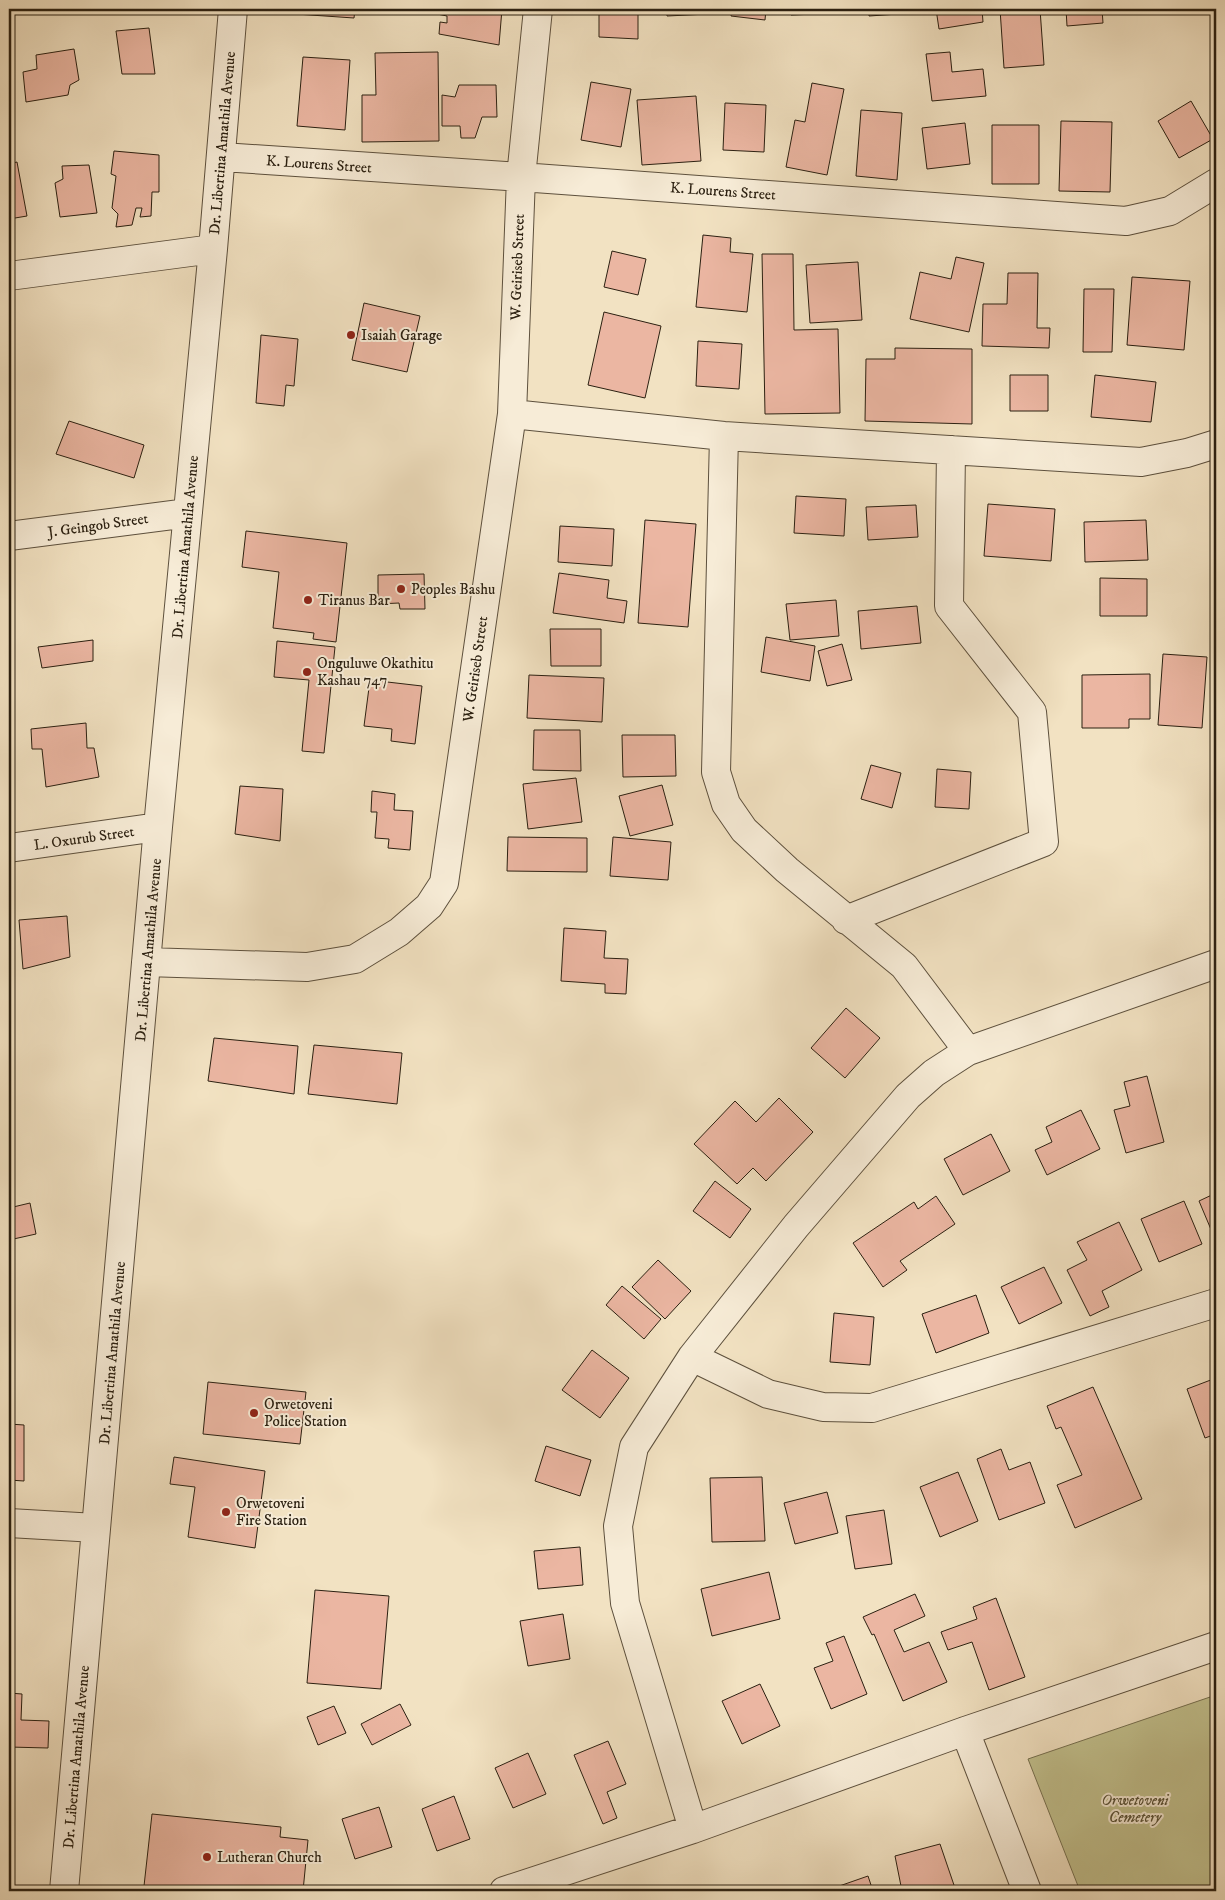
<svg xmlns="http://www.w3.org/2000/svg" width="1225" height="1900" viewBox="0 0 1225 1900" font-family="'IM FELL DW Pica',serif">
<rect width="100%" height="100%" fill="#f2e2c2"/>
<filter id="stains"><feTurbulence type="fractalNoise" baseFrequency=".004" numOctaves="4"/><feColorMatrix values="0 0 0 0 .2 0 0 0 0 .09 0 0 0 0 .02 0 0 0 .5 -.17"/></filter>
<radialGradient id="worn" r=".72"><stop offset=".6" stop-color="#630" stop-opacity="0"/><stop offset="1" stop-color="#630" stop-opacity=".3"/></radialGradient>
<path fill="#c2c18e" stroke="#767050" d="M1216,1695V1891H1080L1028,1759Z"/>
<path fill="#ebb6a2" stroke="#2b2011" d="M297,9H355L354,18L296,14Z
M438,9H502L499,45L439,34L440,22L447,23V16L437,14Z
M599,9H638V39L599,37Z
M667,9H708V14L667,16Z
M732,9H766L765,20L731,16Z
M790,9H842V13L791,15Z
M869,9H913V13L869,16Z
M936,9H982L983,22L939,29Z
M1000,9H1040L1044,65L1004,68Z
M1066,9H1102L1103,23L1067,26Z
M149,28L155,74H122L116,31Z
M74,49L79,80L70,85L68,95L26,102L23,72L37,69L36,55Z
M438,52L439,141L362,142V95H376L375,53Z
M950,52L952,72L983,69L986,96L932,101L926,54Z
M303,57L350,60L345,130L297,126Z
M591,82L631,89L621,147L581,140Z
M812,83L844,89L827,175L786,167L795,120L805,122Z
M459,85H496L497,117H482L475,138H461L460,126H442V95L455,97Z
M696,96L701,161L642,165L637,100Z
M1191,101L1213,139L1179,158L1158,121Z
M725,103L766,105L764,152L723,150Z
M861,110L902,113L897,180L856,176Z
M1061,121L1112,122L1110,192L1059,191Z
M965,123L970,164L927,169L922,128Z
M992,125H1039V184H992Z
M114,151L159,155V192H152L151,216L140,217L142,208H136L132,225L116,227L118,214L112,208L116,176L111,174Z
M17,162L27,216L9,219V164Z
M89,165L97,213L60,217L55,183L63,179L62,166Z
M703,235L731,238L730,252L753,254L747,312L696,307Z
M612,251L646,259L638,295L604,287Z
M762,254H793L794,330L838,329L840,413L765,414Z
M956,257L984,263L969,332L910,319L920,272L951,279Z
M858,262L862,320L810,323L806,265Z
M1008,273H1038L1037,328H1050L1049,348L982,346L983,304H1007Z
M1132,277L1190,281L1184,350L1127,345Z
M1084,289H1114L1112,352H1083Z
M364,303L420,316L407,372L352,360Z
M604,312L661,326L645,398L588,385Z
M261,335L298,339L294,386L286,385L284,406L256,403Z
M698,341L742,344L739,389L696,386Z
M895,348L972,349V424L865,421L866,359H895Z
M1010,375H1048V411H1010Z
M1095,375L1156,382L1151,422L1091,417Z
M69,421L144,445L134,478L56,454Z
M796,496L846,499L844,536L794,533Z
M988,504L1055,509L1051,561L984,556Z
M916,505L918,537L868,540L866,507Z
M645,520L696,524L688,627L638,623Z
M1146,520L1148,560L1085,562L1084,522Z
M560,526L614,529L612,566L558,562Z
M246,531L347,543L336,642L313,639L314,633L273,628L279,572L242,567Z
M559,573L609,580L607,598L627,601L624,623L553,613Z
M424,574L425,609H400L399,603L378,604V575Z
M1100,578L1147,579V616H1100Z
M836,600L839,636L790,640L786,604Z
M917,606L921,643L861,649L858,611Z
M550,629H601V666H551Z
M766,637L815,646L810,681L761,672Z
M93,640V661L42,668L38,647Z
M277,641L335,647L324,753L302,751L309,680L274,677Z
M842,644L852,680L827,686L818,651Z
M1163,654L1207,657L1202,728L1158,725Z
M1215,659H1216V692L1213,691Z
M1150,674V719H1129V728H1082V675Z
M529,675L604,678L602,722L527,718Z
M370,680L422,686L415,744L391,741L392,729L364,726Z
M86,723L87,748H94L99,777L46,787L42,749H32L31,729Z
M534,730H580L581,771L533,770Z
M622,735H675L676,776L623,777Z
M9,755L14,781H9Z
M871,765L901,773L892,808L861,799Z
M937,769L971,772L969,809L935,807Z
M576,778L582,822L528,829L523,784Z
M662,785L673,825L630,836L619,796Z
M240,786L283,789L280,841L235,834Z
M372,791L395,794L394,810L413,811L410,850L388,848L389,839L375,838L377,812H371Z
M508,837L587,838V872L507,871Z
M613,837L671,842L668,880L610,876Z
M67,916L70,957L23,969L19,920Z
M564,928L606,931L604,958L628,959L626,994L605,993V984L561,981Z
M846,1008L880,1038L845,1078L811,1048Z
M214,1038L298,1046L294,1094L208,1081Z
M314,1045L402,1053L397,1104L308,1094Z
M1147,1076L1164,1142L1126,1153L1114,1110L1130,1106L1124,1082Z
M779,1098L813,1132L766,1181L753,1168L737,1184L694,1144L735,1101L756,1122Z
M1081,1110L1100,1149L1047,1175L1035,1150L1052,1142L1046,1127Z
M991,1134L1010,1171L963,1195L944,1159Z
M715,1181L751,1209L730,1238L693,1211Z
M1216,1193V1238L1215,1239L1199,1201Z
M936,1196L955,1224L900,1261L907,1270L883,1287L853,1243L914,1202L918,1209Z
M1184,1201L1202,1244L1159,1262L1141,1219Z
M30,1203L36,1234L9,1240V1208Z
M1119,1222L1142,1270L1102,1291L1109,1307L1090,1316L1067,1270L1087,1260L1077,1242Z
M658,1260L691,1291L665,1319L632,1287Z
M1044,1267L1062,1303L1019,1324L1001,1287Z
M622,1286L661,1319L644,1339L606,1305Z
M976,1295L989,1333L936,1353L922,1314Z
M834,1313L874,1317L870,1365L830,1362Z
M592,1350L629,1378L600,1418L562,1390Z
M1216,1378V1434L1205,1438L1187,1389Z
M208,1382L306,1392L300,1444L203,1434Z
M1093,1387L1142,1499L1075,1528L1057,1485L1082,1475L1061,1427L1056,1429L1047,1406Z
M9,1424L24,1425V1481L9,1480Z
M546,1446L591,1460L580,1496L535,1481Z
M1001,1449L1009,1470L1030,1462L1045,1503L999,1520L977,1459Z
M174,1457L265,1471L255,1548L188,1537L195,1487L170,1484Z
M958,1472L978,1521L940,1537L920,1487Z
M762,1477L765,1541L712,1542L710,1478Z
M827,1492L838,1533L795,1544L784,1503Z
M884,1510L892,1564L855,1569L846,1516Z
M580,1547L583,1585L538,1589L534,1551Z
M769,1572L780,1619L712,1636L701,1589Z
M315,1590L389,1596L381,1689L307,1683Z
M915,1594L925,1616L894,1630L904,1652L929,1642L947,1682L903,1701L874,1634L872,1635L863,1617Z
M996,1598L1025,1677L989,1690L972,1642L948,1650L941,1632L977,1619L973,1607Z
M563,1614L570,1659L528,1666L520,1621Z
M844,1636L867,1694L831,1709L814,1668L833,1661L826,1643Z
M760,1684L780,1726L742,1744L722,1701Z
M9,1693L22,1694L21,1720L49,1721L48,1748L9,1747Z
M400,1704L411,1725L372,1745L361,1724Z
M334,1706L346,1733L318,1745L307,1717Z
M608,1741L626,1784L607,1792L617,1818L603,1824L574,1755Z
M528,1753L546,1794L513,1808L495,1768Z
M454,1796L470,1839L437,1851L422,1809Z
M379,1807L392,1847L355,1859L342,1819Z
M152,1814L281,1827L280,1837L308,1840L303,1891H194L144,1886Z
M940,1844L956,1891H902L895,1856Z
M868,1876L873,1891H825Z"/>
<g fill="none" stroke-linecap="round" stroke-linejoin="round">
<g stroke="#5d503d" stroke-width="30">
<path id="minor" d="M222,157L521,177L1126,221L1170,211L1216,183
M9,276L213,249
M512,414L724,436L1141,462L1187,453L1216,444
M724,436L716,772L726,804L744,830L787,870L904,966L968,1051
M9,536L188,513
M9,848L158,827
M846,920L1044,842L1032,712L949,606L951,450
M146,962L307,967L355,959L399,932L429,906L444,883L512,414L521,177L538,9
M692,1357L768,1394L823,1407L872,1408L1216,1303
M9,1523L96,1528
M965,1731L1027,1891
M693,1829L625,1603L618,1526L634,1447L692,1357L796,1226L908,1096L934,1073L968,1051L1216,964
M64,1891L158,827L213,249L233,9
M504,1891L693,1829L965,1731L1216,1646"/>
</g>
<use href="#minor" stroke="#f7ecd7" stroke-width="28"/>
</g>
<g fill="#8f2418" stroke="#f7ecd7" stroke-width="2">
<circle cx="351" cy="335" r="5"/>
<circle cx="401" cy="589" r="5"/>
<circle cx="308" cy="600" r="5"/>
<circle cx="307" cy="672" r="5"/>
<circle cx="254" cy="1413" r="5"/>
<circle cx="226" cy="1512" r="5"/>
<circle cx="207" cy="1857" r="5"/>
</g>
<g text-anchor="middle" stroke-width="4" stroke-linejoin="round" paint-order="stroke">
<g font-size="15" fill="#2b2011" stroke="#f7ecd7">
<text transform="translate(222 143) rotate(-85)" y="5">Dr. Libertina Amathila Avenue</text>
<text transform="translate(319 164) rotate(4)" y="5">K. Lourens Street</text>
<text transform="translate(723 191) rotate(4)" y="5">K. Lourens Street</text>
<text transform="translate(517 267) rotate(-88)" y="5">W. Geiriseb Street</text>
<text transform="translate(98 525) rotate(-8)" y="5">J. Geingob Street</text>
<text transform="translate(185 547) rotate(-85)" y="5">Dr. Libertina Amathila Avenue</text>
<text transform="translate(475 669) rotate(-82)" y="5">W. Geiriseb Street</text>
<text transform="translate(84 838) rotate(-8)" y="5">L. Oxurub Street</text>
<text transform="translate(148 950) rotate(-85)" y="5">Dr. Libertina Amathila Avenue</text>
<text transform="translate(112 1353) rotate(-85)" y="5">Dr. Libertina Amathila Avenue</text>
<text transform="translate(76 1757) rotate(-85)" y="5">Dr. Libertina Amathila Avenue</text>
</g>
<g font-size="15" fill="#2b2011" stroke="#f7ecd7" text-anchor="start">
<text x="361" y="340">Isaiah Garage</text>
<text x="411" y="594">Peoples Bashu</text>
<text x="318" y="605">Tiranus Bar</text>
<text x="317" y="668">Onguluwe Okathitu<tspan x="317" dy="17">Kashau 747</tspan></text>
<text x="264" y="1409">Orwetoveni<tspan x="264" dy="17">Police Station</tspan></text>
<text x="236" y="1508">Orwetoveni<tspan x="236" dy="17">Fire Station</tspan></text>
<text x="217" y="1862">Lutheran Church</text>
</g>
<g font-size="15" font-style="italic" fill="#585036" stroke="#f7ecd7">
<text x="1135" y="1805">Orwetoveni<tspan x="1135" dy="17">Cemetery</tspan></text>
</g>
</g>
<rect width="1225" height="1900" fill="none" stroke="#f2e2c2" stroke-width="30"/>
<rect x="10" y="10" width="1205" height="1880" fill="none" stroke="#2b2011" stroke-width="2.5"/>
<rect x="15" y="15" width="1195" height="1870" fill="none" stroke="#2b2011"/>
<rect width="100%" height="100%" filter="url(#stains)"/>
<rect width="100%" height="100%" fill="url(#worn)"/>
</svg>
